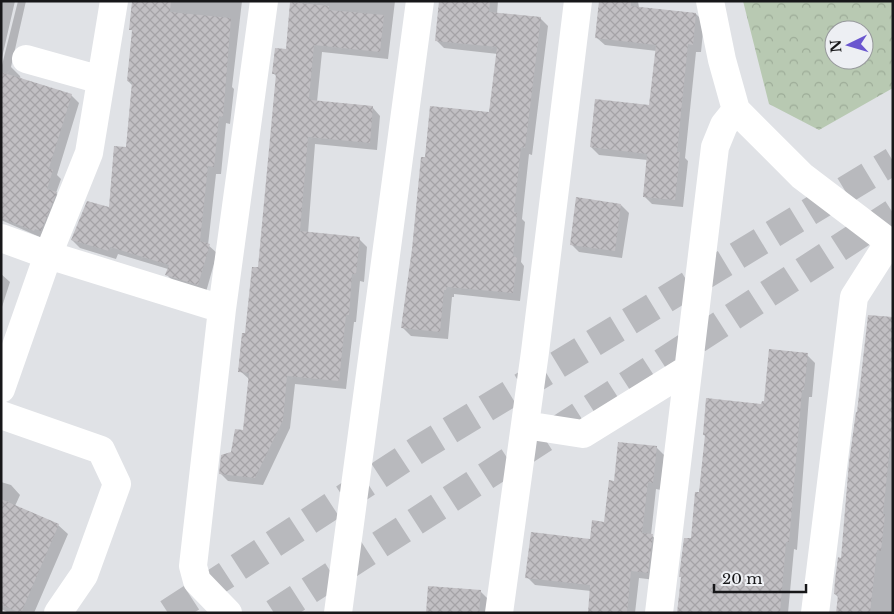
<svg xmlns="http://www.w3.org/2000/svg" width="894" height="614" viewBox="0 0 894 614" font-family="'Libre Baskerville',serif">
<defs>
<pattern id="forest-crowns" width="20" height="18" patternUnits="userSpaceOnUse" patternTransform="scale(1.25)"><rect width="20" height="18" fill="#b8c9b2"/><path d="M2 6a3 3 0 1 1 6 0M12 15a3 3 0 1 1 6 0" fill="none" stroke="#9dac98"/></pattern>
<pattern id="building-cross-hatch" width="8" height="8" patternUnits="userSpaceOnUse" patternTransform="scale(1.25)"><rect width="8" height="8" fill="#c1bfc3"/><path d="M0 0l8 8M0 8l8-8" fill="none" stroke="#a5a3a7"/></pattern>
</defs>
<rect width="100%" height="100%" fill="#e0e2e6"/>
<path fill="url(#forest-crowns)" fill-rule="evenodd" d="M743,1H893V88L819,130L769,104ZM834,30H864V60H834Z"/>
<path fill="#0003" d="M1,1H15L1,62Z
M18,1H26L11,67L20,76L21,80L71,95L79,103L57,175L61,179L56,193L64,201L42,238L1,220V69Z
M134,1H242L232,87L234,89L230,124L226,123L221,174H216L208,245L217,253L206,292L175,283L167,275L168,269L118,254L116,259L80,248L72,240L110,209L127,149L133,86L128,81L133,32L131,29Z
M292,1H395L388,59L322,52L317,102L373,108L380,116L377,150L315,144L308,233L359,239L367,247L364,282L360,281L356,322H354L346,389L295,384L290,428L263,485L228,481L220,473L244,431L249,379L240,371L259,269L277,77L273,73L287,51Z
M441,1H498L497,14L540,18L548,26L532,155L529,154L522,219L525,222L521,262L524,266L520,301L454,294V297H452L448,339L411,336L403,328L490,113L498,54L444,48L436,40Z
M600,1H638L639,8L696,14L704,22L701,52H696L685,158L688,161L683,207L652,204L644,196L648,160L599,155L591,147L650,106L657,51L605,45L597,38Z
M621,205L629,213L622,258L579,252L571,244Z
M1,274L10,282L1,310Z
M893,318V613H837L839,598L835,594Z
M807,355L815,363L812,397H809L797,550L794,549L788,613H678L682,578L680,576L692,540L700,494L706,437L704,435L763,405Z
M656,447L664,455L661,490L656,489L651,535L660,543L656,580L639,578L635,613H590L591,591L535,585L527,577L591,540L605,523L615,482Z
M1,482L11,485L20,495L15,506L58,525L68,534L34,613H9L1,609Z
M480,591L488,599L487,613H427Z"/>
<path fill="url(#building-cross-hatch)" d="M132,1H171L170,12L231,18L223,117L219,116L214,167L208,166L200,241L210,244L198,285L165,275L169,265L110,247L109,251L71,240L87,201L109,207L114,146L126,147L132,82L127,81L132,30H129Z
M439,1H490L489,12L541,17L525,148L521,147L514,212L517,213L513,256L517,257L513,293L447,287L446,290H444L440,332L401,328L412,249L421,157H425L430,106L489,112L497,47L435,41Z
M599,1H631V6L696,13L693,45L688,44L677,152H680L675,200L643,197L647,154L590,147L595,99L649,105L656,45L595,38Z
M290,2L329,6V10L384,15L380,52L314,45L309,98L311,100L373,106L370,143L308,137L300,231L360,237L356,274H352L349,315H346L339,381L287,376L283,420L255,478L219,474L221,455L231,452L235,429L243,430L249,373L238,372L242,333H245L252,267H258L276,74H272L275,48L286,49Z
M1,72L72,94L49,168L53,170L47,189L57,192L41,231L35,229L34,231L1,218Z
M576,197L621,204L615,251L570,245Z
M868,315L893,317V416L883,514H885L881,551L877,550L870,613H836L838,595L834,594L835,580L838,557L841,558L849,462L856,412H857Z
M769,349L808,353L804,390H802L789,542H786L780,613H677L681,577H679L684,538H691L695,492H699L705,435H703L706,398L761,404L762,401H764Z
M618,442L657,446L653,483L648,482L642,533L653,534L648,573L631,571L627,613H588L590,585L525,578L531,532L590,539L592,520L604,522L609,480L614,481Z
M1,499L59,524L21,613L1,605Z
M428,586L481,590L479,613H426Z"/>
<g fill="none" stroke-linecap="round" stroke-linejoin="round">
<path stroke="#b8b9bd" stroke-width="28" stroke-dasharray="28 14" stroke-linecap="butt" d="M168,613L419,449L893,161
M274,613L893,213"/>
<path stroke="#fff" stroke-width="28" d="M710,1L722,60L736,110L802,176L893,245
M26,59L101,80
M1,238L48,255L222,309
M1,389L48,255L89,153L114,1
M1,415L101,450L117,484L84,575L58,613
M525,425L583,434L688,369
M228,613L197,581L193,566L222,309L264,1
M338,613L420,1
M499,613L535,352L578,1
M659,613L715,147L724,125L736,110
M815,613L854,297L889,242"/>
</g>
<rect width="894" height="614" fill="none" stroke="#171719" stroke-width="5"/>
<g transform="translate(849 45) rotate(265)"><circle r="24" fill="#edeff3" stroke="#97999c"/>
<path d="M0-4L9 19L0 12L-9 19Z" fill="#6a56cf"/>
<text y="-8" font-size="14" font-weight="bold" text-anchor="middle" fill="#171719">N</text>
</g>
<path d="M714 584v8h92v-8" fill="none" stroke="#171719" stroke-width="2.5"/>
<text x="722" y="584" font-size="15" fill="#171719" stroke="#edeff3" stroke-width="4" paint-order="stroke">20 m</text>
</svg>
